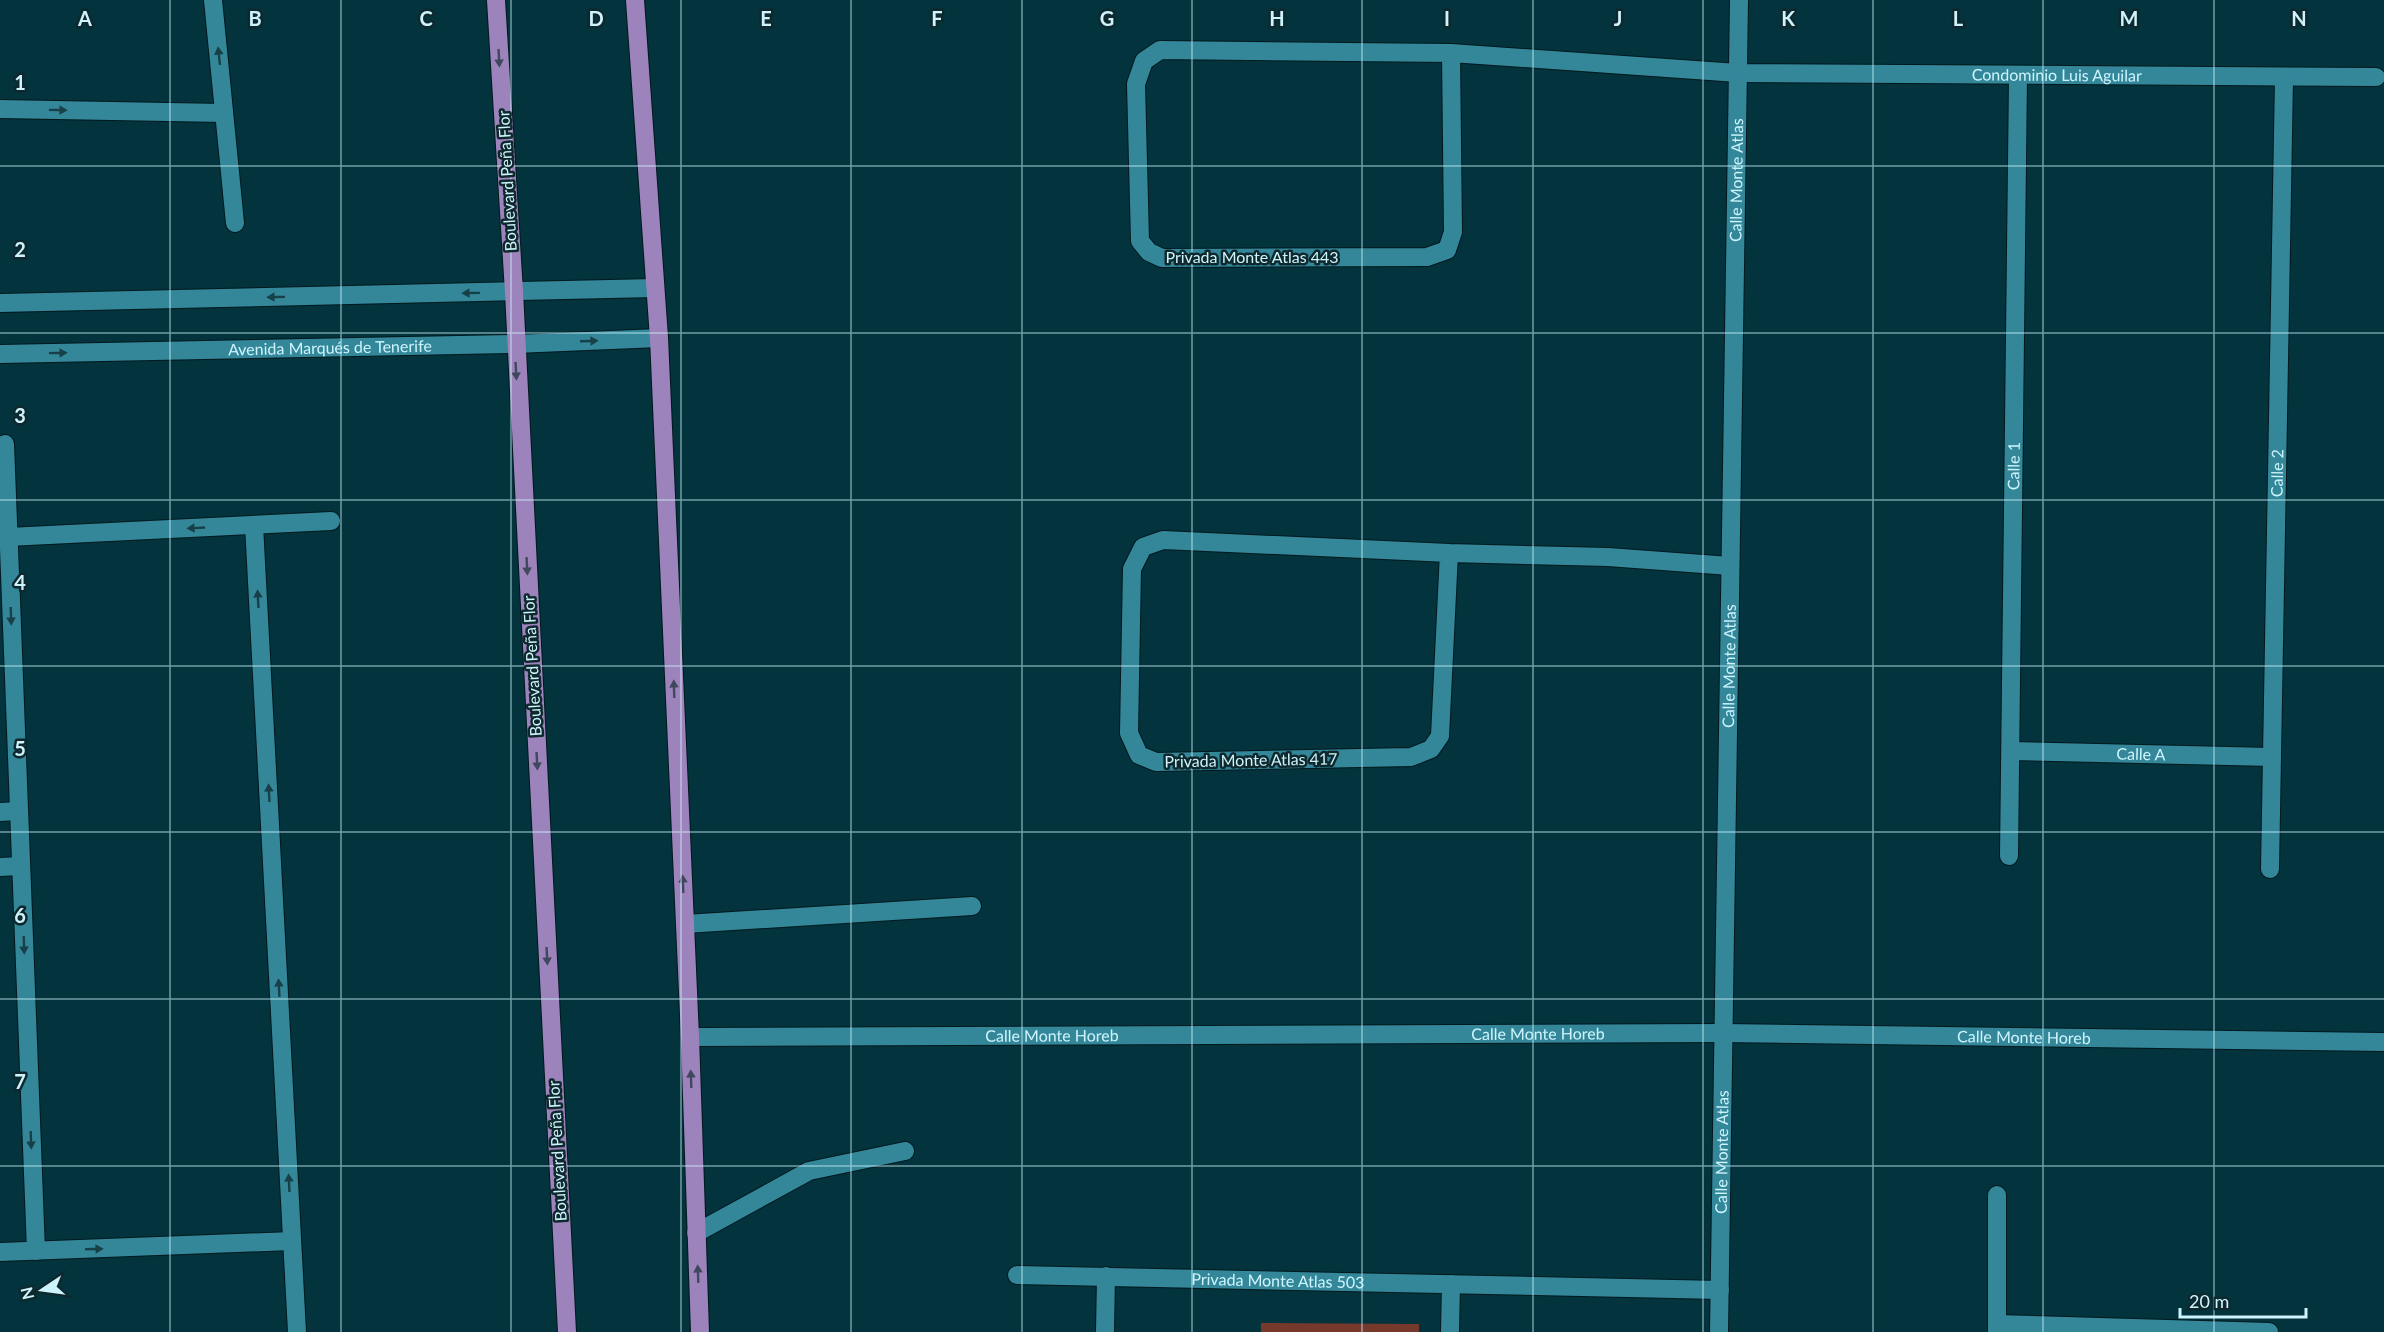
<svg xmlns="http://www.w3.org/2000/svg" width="2384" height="1332" viewBox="0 0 2384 1332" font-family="Lato,sans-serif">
<rect width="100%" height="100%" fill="#03333d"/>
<path fill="#77392b" d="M1261,1323L1419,1324V1332H1261Z"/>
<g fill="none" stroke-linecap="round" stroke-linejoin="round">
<g stroke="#01191f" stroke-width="20">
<g id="minor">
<path d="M213,0L235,223"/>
<path id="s1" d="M1451,53L1453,232L1447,250L1427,257L1162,258L1149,252L1140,241L1136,84L1144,61L1160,50L1451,53L1738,73L2376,77"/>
<path d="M0,109L224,113"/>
<path d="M0,303L655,288"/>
<path id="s2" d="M0,354L515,344L659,338"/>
<path d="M5,444L36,1251"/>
<path d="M254,525L297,1332"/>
<path d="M8,537L331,521"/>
<path d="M1449,553L1440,736L1431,749L1411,757L1156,762L1139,755L1129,733L1132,569L1143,547L1163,540L1449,553L1608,557L1730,566"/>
<path id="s3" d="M2011,751L2272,757"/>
<path d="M0,812L19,811"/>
<path id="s4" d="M2009,856L2018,76"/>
<path d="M0,867L21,866"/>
<path id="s5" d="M2270,869L2284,78"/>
<path d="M685,924L972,906"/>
<path id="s6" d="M690,1037L1722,1033L2384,1042"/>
<path d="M696,1233L809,1171L905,1151"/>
<path d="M0,1252L292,1241"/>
<path id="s7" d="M1017,1275L1720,1290"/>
<path d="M1997,1324L2269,1332"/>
<path d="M1105,1332L1106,1276"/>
<path d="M1450,1332L1451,1284"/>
<path id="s8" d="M1719,1332L1739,0"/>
<path d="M1997,1332V1195"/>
</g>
</g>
<g stroke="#01191f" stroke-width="20">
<path id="major" d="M496,0L514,292L567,1332
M635,0L659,338L690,1037L700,1332"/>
</g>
<use href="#minor" stroke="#338799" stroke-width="18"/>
<use href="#major" stroke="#9d83bb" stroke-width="18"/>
</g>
<defs><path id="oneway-solid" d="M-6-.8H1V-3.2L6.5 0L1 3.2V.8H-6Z" transform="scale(1.5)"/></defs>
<g fill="#174048">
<use href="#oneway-solid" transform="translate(219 56) rotate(-96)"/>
<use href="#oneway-solid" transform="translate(58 110) rotate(1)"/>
<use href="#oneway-solid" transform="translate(471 293) rotate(179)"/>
<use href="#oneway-solid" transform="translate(276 297) rotate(179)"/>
<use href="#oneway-solid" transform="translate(589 341) rotate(-2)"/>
<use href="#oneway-solid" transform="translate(58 353) rotate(-1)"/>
<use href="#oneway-solid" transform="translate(196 528) rotate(177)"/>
<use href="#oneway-solid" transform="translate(258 599) rotate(-93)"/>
<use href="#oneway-solid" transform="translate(11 616) rotate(88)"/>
<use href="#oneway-solid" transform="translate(269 793) rotate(-93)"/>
<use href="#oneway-solid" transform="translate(24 945) rotate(88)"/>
<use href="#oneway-solid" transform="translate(279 988) rotate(-93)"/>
<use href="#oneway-solid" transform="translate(31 1140) rotate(88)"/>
<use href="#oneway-solid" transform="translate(289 1183) rotate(-93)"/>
<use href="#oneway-solid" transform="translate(94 1249) rotate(-2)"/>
</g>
<g fill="#40485f">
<use href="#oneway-solid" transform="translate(499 58) rotate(87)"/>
<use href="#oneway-solid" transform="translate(516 371) rotate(87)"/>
<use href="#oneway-solid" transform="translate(527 566) rotate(87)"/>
<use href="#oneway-solid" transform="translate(674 689) rotate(-92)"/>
<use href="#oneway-solid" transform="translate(537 761) rotate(87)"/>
<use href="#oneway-solid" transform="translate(683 884) rotate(-92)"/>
<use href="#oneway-solid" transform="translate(547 956) rotate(87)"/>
<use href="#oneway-solid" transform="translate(691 1079) rotate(-92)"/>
<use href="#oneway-solid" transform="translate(698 1274) rotate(-92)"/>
</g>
<path fill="none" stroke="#cdf4fd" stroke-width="1.5" stroke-opacity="0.55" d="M170,0V1332M341,0V1332M511,0V1332M681,0V1332M851,0V1332M1022,0V1332M1192,0V1332M1362,0V1332M1533,0V1332M1703,0V1332M1873,0V1332M2043,0V1332M2214,0V1332M0,166H2384M0,333H2384M0,500H2384M0,666H2384M0,832H2384M0,999H2384M0,1166H2384"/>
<g text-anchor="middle" stroke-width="5" stroke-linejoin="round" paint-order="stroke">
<g font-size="16" fill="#cdf4fd" stroke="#0e282d">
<text dy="6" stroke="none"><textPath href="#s1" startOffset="1611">Condominio Luis Aguilar</textPath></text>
<text dy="6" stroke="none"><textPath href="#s8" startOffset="1152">Calle Monte Atlas</textPath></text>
<text transform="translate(507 181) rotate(-93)" y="6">Boulevard Peña Flor</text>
<text x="1252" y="263">Privada Monte Atlas 443</text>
<text dy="6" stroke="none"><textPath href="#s2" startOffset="330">Avenida Marqués de Tenerife</textPath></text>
<text dy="6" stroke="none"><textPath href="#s4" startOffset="390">Calle 1</textPath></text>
<text dy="6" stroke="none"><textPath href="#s5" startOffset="396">Calle 2</textPath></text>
<text transform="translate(532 666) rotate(-93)" y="6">Boulevard Peña Flor</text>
<text dy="6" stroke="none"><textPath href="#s8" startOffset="666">Calle Monte Atlas</textPath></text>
<text dy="6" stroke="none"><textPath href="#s3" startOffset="130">Calle A</textPath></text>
<text transform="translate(1251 760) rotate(-1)" y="6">Privada Monte Atlas 417</text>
<text dy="6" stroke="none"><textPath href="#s6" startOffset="848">Calle Monte Horeb</textPath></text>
<text dy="6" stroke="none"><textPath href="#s6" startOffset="362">Calle Monte Horeb</textPath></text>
<text dy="6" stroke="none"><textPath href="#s6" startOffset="1334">Calle Monte Horeb</textPath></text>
<text transform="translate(557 1151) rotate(-93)" y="6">Boulevard Peña Flor</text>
<text dy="6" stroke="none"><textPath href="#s8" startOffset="180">Calle Monte Atlas</textPath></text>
<text dy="6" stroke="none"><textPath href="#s7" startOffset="261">Privada Monte Atlas 503</textPath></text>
</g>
</g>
<g font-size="20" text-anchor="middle" font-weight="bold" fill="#cdf4fd" stroke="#0e282d" stroke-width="5" stroke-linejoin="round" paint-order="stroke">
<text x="85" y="26">A</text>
<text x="255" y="26">B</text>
<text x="426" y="26">C</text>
<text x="596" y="26">D</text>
<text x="766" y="26">E</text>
<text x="937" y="26">F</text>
<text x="1107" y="26">G</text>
<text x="1277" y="26">H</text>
<text x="1447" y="26">I</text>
<text x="1618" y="26">J</text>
<text x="1788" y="26">K</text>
<text x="1958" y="26">L</text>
<text x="2129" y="26">M</text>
<text x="2299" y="26">N</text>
<text x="20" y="90">1</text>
<text x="20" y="257">2</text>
<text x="20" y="423">3</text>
<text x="20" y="590">4</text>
<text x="20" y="756">5</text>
<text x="20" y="923">6</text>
<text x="20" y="1089">7</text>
</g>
<g transform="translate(42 1290) rotate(257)" stroke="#0e282d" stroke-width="4.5" paint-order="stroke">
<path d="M0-4.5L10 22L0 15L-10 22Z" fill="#cdf4fd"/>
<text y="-9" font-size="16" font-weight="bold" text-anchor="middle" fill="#cdf4fd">N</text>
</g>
<path d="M2180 1308v9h126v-9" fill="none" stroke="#cdf4fd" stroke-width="3"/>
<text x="2189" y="1308" font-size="18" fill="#cdf4fd" stroke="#0e282d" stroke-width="4.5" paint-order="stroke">20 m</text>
</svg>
